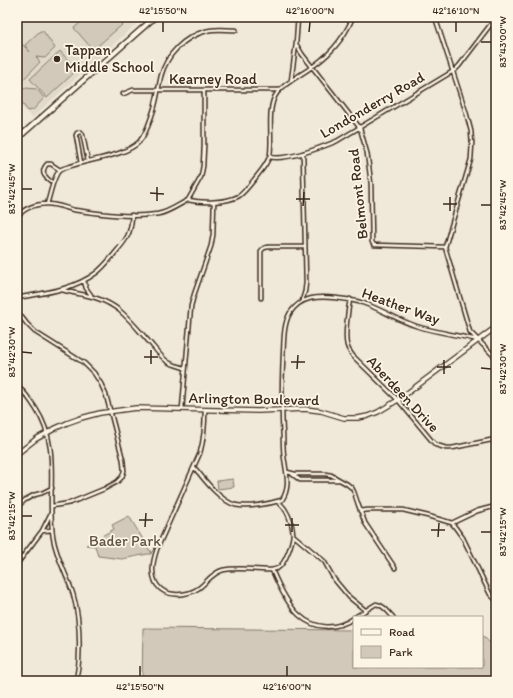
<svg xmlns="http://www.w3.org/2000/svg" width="513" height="698" viewBox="0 0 513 698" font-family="Itim,sans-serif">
<rect width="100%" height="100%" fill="#f0e9d9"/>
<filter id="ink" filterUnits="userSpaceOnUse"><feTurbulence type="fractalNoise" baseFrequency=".025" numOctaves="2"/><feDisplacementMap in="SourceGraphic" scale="8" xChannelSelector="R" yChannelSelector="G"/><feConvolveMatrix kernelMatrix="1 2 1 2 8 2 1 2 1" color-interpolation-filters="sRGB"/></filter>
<g filter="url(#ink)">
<path fill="#e1d9c9" d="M17,17H144L32,118L17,102Z"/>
<path fill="#d2c9ba" stroke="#867a6c" d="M87,17H129L130,18L93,50L74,28Z
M40,31H43L55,48L45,58L36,57L40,62L17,86V49L22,44L30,52L25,45Z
M60,51L77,70L47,98L30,79Z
M25,88L37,89L44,98L33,110L28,111L17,97V95Z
M233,479L234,487L218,489L217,481Z
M129,516L150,551H152L151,554H148L122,559L98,556L95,546L86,545L114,529L112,525Z
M143,628L354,630V667H482V635L496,649V681H142Z"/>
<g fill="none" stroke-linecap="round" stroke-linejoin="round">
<g stroke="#3b2a1e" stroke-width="5.5">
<path id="street" d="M435,17L466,112L471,131L472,143L471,159L445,247L470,332L496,358
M296,44L302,54L360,128L367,153L369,167L371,184L372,242L374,245L445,247
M291,81L296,44L298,17
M123,94L133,90H280
M269,157C287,161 320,148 337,141L455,70L459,66L494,20L496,18
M81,163L76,135L77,133L80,132L82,133L83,136L88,161
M53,183C46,178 39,173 47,164H51L60,170
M188,200L201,177L203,166L204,146V90
M47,204C50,196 53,176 60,170C63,168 68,167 71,166C91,159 125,156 139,142C146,134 149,124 152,115C157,102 158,89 161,76C167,54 184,37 206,31C215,28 226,30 236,30
M17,217C24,208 36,204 47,204C56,204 66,208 74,210C101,214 131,218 158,214C169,212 178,205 188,200C202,203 226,203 239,196C246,191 252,182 257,176C262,170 268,162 270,155C273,136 266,108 277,93C284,84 297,77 306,71C328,57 343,41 353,17
M84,281L86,288L91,295
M62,290C84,296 99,295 119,310C131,320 141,333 151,344C156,350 161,357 168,362C173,365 179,366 185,368
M17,298C44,293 73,290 96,273C103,268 109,260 115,253C127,239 131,234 132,215
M261,298V251C263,248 265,247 269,247H305
M350,299C348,312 344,334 347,345C348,350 351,353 353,356L398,400L432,441L436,445L446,448H452L496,439
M302,301L305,291L306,282L303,153
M17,311L27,324L35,332L84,363L94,373L101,384L106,395L123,460L124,471L122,477L117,482L104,489L70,503L52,506
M17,386C25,392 31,401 36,409C62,449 46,493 53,537C56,557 67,575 73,594C79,614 80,636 79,657C79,665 77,673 76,681
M182,409L191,306L194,295L211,246L213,235L214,202
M205,410C205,425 204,439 200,453L157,549C153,561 150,574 157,585C166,598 187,596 199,588C207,582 212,573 223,570C237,567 258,570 272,570C274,569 277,569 278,568C286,563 293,541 293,533C292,522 287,508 278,502
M194,467C204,479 219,500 235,505C248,508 269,504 282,500C290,488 287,476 285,463C283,454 283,444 283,435C281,409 282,383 283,357C284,342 283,325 290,313C301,296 319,296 336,298C345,299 355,300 363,303C381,309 397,320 416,326C435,332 457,335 478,340
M287,472L295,474H325L331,475L347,484L352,488L354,492L358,504L365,523L395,568
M292,474L300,480H339
M17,507L25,500L34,495L42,493L52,488
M360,511L368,510H403L428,516L452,523L463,538L490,594L496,600
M452,523L477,511L496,506
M42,531L52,530
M293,535L324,561L334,579L349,597L365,610
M17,564L42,531L51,513
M272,570C278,584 288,605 299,615C315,630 337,630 354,618
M355,617L376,604C384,605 388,612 393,617"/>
</g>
<g stroke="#3b2a1e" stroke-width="6">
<path id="secondary" d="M17,454L36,439L56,428L67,423L81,418L100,413L136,408L258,411L305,409L321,411L344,418H358L368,416L378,412L398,400L496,327"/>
</g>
<g stroke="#3b2a1e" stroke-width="7">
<path id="primary" d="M17,139L155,17"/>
</g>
<use href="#street" stroke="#fcf5e5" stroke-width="2.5"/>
<use href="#secondary" stroke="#fcf5e5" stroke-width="3.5"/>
<use href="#primary" stroke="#fcf5e5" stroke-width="4"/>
</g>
</g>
<path fill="none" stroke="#3b2a1e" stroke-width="1.5" d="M163,32V22M309,32L310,22M456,32V22M481,42H491M22,189H32M150,193L164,194M296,199H310M157,201V187M443,204H457M481,205H491M303,206L304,192M450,211V197M22,352L32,353M144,357H158M291,362H305M151,364V350M437,367H451M481,368L491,369M297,369L298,355M444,374V360M22,516H32M139,520H153M285,525H299M145,527L146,513M431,530H445M292,532V518M481,532H491M438,537L439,523M140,676V666M287,676V666"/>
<circle fill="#3b2a1e" stroke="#fcf5e5" stroke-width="1.5" cx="57" cy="59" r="4"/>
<g text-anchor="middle" stroke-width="3.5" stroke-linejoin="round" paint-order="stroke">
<g font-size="15" fill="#3b2a1e" stroke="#fcf5e5" text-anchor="start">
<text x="65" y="55">Tappan<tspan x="65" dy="17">Middle School</tspan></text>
</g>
<g font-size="15" fill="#3b2a1e" stroke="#fcf5e5">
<text x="213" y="84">Kearney Road</text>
<text transform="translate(372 105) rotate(-30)" y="5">Londonderry Road</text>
<text transform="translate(358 194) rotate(-96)" y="5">Belmont Road</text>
<text transform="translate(401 306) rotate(20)" y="5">Heather Way</text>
<text transform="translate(403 394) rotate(47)" y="5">Aberdeen Drive</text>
<text transform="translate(254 399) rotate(1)" y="5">Arlington Boulevard</text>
</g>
<g font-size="15" fill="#615245" stroke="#fcf5e5">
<text x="125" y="546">Bader Park</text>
</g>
</g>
<rect width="513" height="698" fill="none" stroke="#fcf5e5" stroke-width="44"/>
<rect x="353" y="616" width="130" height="52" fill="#fcf5e5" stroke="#afa495"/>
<rect x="361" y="629" width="20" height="6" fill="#fcf5e5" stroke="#afa495"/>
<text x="389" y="636" font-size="12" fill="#3b2a1e">Road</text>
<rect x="361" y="646" width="20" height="12" fill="#d2c9ba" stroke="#afa495"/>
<text x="389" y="656" font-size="12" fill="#3b2a1e">Park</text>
<rect x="22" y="22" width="469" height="654" fill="none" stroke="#3b2a1e" stroke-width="1.5"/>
<g font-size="10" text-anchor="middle" fill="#3b2a1e">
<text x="163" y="14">42°15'50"N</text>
<text x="310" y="14">42°16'00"N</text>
<text x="456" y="14">42°16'10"N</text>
<text transform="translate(502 42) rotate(-90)" y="4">83°43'00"W</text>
<text transform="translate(11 189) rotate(-90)" y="4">83°42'45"W</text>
<text transform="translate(502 205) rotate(-90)" y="4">83°42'45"W</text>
<text transform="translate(11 352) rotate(-90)" y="4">83°42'30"W</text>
<text transform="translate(502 369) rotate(-90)" y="4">83°42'30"W</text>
<text transform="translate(11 516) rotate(-90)" y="4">83°42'15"W</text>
<text transform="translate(502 532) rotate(-90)" y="4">83°42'15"W</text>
<text x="140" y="690">42°15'50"N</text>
<text x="287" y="690">42°16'00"N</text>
</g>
</svg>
